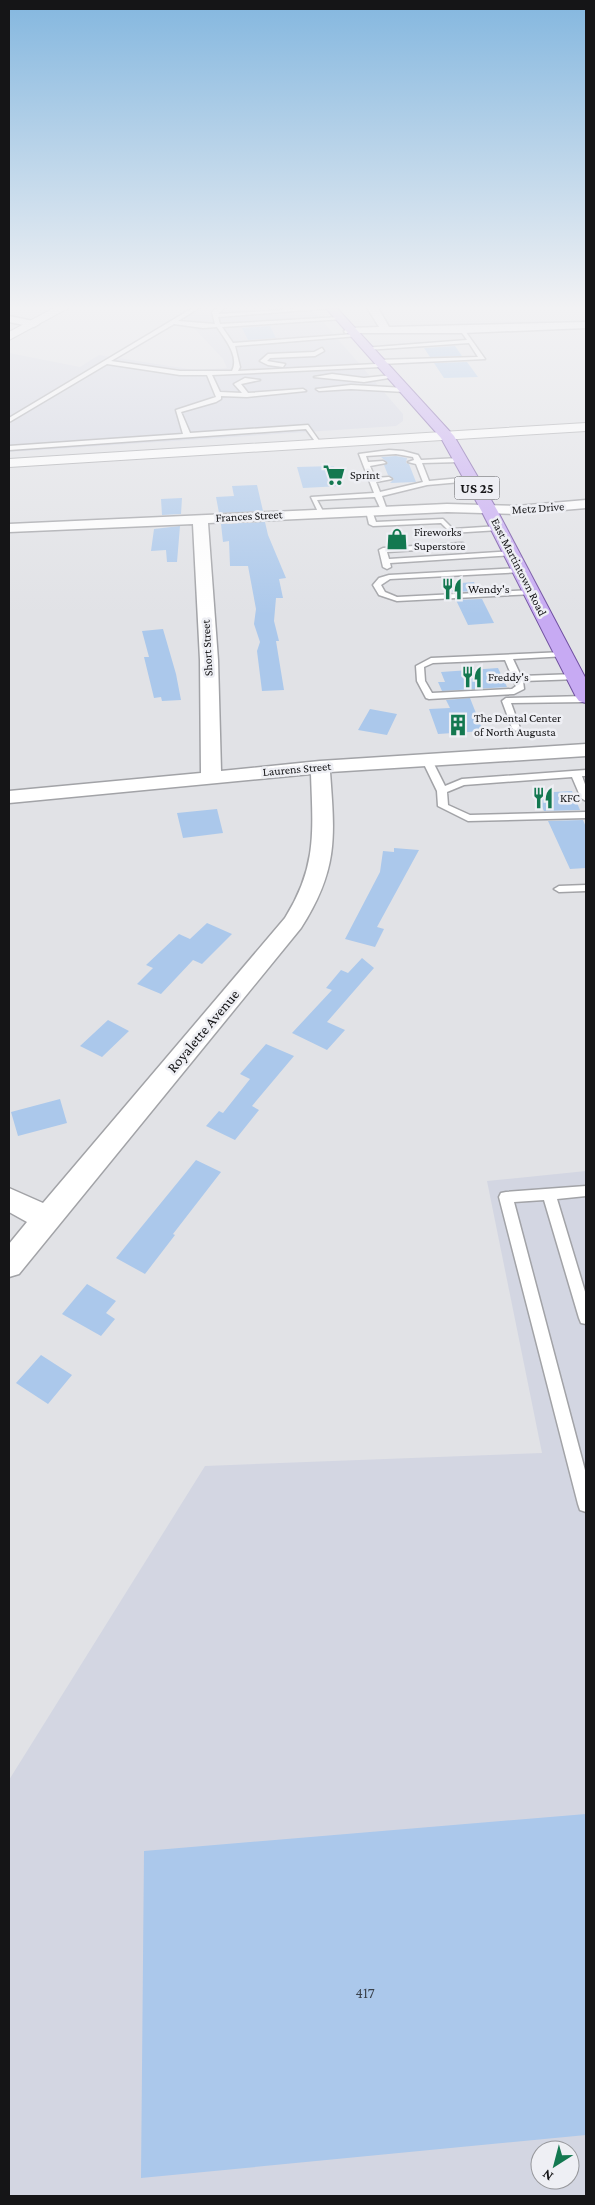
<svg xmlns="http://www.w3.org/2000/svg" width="595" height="2205" viewBox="0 0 595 2205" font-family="'Crimson Pro',serif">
<rect width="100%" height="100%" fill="#e1e2e6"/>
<path fill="#d3d6e2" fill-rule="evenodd" d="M189,306H309L403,414V421L396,426L9,452V353L80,367L99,355L195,370L227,368L223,359L180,313Z
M586,1171V2196H9V1780L205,1466L542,1453L487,1181ZM540,2150H570V2180H540Z"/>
<path fill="#abc8eb" d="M270,326L276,338L248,340L242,328Z
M455,346L462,356L430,357L424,348Z
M467,362L478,377L444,378L434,363Z
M396,456L407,458L406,463L409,464L416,482L390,483L394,479L388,475L384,465L388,463L381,457Z
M334,466L341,486L303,488L297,467Z
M257,485L263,511L219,513L216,497L234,496L232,486Z
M182,498L181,514L162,515L161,499Z
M265,522L268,535L286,578L279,579L283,598H276L274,621L279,641H276L284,690L262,691L257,651L260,642L254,624L256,609L248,566H230L229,541L223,542L221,524Z
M180,526L177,562H167L166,550L151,551L154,529Z
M474,582L478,591L452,592L448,584Z
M482,599L494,623L468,625L456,600Z
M163,629L176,674L181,700L162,701L161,697L154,698L144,657H149L142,631Z
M498,668L507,687L442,691L438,682H445L441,672Z
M470,698L483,731L438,734L429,709L450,708L446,700Z
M370,709L397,714L387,735L358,730Z
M572,791L580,810L544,811L536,793Z
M217,809L223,833L183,838L177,813Z
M583,820L586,827V868L570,869L548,821Z
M394,848L419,850L377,927L384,929L375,947L345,939L380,872L383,851L394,852Z
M207,923L232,934L202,964L193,960L161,994L137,984L153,968L146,965L179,934L190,939Z
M362,958L374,968L327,1022L345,1030L327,1050L292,1033L332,990L326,988L341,970L348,973Z
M108,1020L129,1031L102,1057L80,1046Z
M266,1044L294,1056L252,1106L259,1110L235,1140L206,1126L219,1111L223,1113L250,1079L240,1074Z
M60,1099L67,1123L18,1136L11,1112Z
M196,1160L221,1172L173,1234L175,1235L145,1274L116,1258Z
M87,1284L116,1301L106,1313L115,1319L101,1336L62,1314Z
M41,1355L72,1375L48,1404L16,1383Z
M586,1814V2135L141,2178L144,1851Z"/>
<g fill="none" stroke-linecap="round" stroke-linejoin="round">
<g stroke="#a2a3a7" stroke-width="3">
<path id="service" d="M196,306H202L178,321L215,324L212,312L221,306H227L218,314L284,310L282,306H287L289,309L330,306L333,308L218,317L220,324L340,317L343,319L222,327L233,343L355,334L358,336L235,346L240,367L238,371L376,364L374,362L377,360L478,357L469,343L366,350L363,348L467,340L460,330L463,328L485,359L381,364L383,365L380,367L212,375L220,392L242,393L234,384L245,378L260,380L241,384L248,393L303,389L306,391L247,397L221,396V399L216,402L181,412L190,433L308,425L320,442L317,444L306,429L9,450V446L183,434L176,410L216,397L207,375H180L107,364L11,421L9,422V418ZM174,324L203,328L217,327C224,338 240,356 232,371H180L111,361Z
M322,348L324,351L315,356L270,358L267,361L285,364L283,367L268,365L260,361L268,354L314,352Z
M332,374L364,378L392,375L395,377L364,382L314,377Z
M351,385L405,388L408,390L405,392L351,389L319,391L316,389Z
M389,450L403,451L418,455L421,460L460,458L463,460L460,462L422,463L429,481L472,477L475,479L472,481L427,485L382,496L387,510L384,512L381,510L375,497L317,500L324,513L319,514L311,497L374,493L359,454ZM396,454L413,457L414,460L408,462L416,464L423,482L380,492L376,482L392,479L389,477L375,478L370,466L386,463L383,461L368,462L366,456Z
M369,509L372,511L376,522L443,519L453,529L499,526L503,528L499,530L451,533L441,523L373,526L369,524L366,511Z
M460,543H463V547L387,552L389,559L512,551L516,553L512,555L390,563L391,567L387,569L383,567L379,550L383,548Z
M521,568H524V572L390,579L381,585L385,592L397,597L532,590L536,592L535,594L397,601L379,595L373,585L379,578L389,575Z
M564,652L568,654L567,656L513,659L521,676L576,674L579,675V679L523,681L524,689L514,694L429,699L426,698L417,681L416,666L431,658ZM505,660L516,686L512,689L432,693L425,681L424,667L433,663Z
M586,696V702L511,703L520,728L516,731L512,728L502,701L506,698Z
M427,757L432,760L445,786L462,779L586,770V776H582L586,787V801L581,798L572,777L464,785L447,792L448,805L470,815L586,812V818L468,821L438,806L437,791L422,760Z
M586,885V891L559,892L554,889L559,886Z
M586,1186V1196L557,1199L586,1295V1324L581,1323L579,1318L544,1200L514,1202L586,1474V1512L580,1510L578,1504L499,1197L501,1193L506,1192Z"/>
</g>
<g stroke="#a2a3a7" stroke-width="3">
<path id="minor" d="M366,306H377L389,327L586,322V328L463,333H345L344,331L349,328L379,327Z
M9,316L38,322L39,324L34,327L9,322Z
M586,500V508L517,514L447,512L208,523L218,660L221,771L320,761L586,744V756L330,772C335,838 338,870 301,928L19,1274L9,1277V1244L27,1222L9,1212V1188L43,1203L285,918C317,867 313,832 311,774L9,803V791L201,773L200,660L193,524L9,532V524L447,504L517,506Z"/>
</g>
<g stroke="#a2a3a7" stroke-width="2">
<path id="tertiary" d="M58,306H72L9,340V332Z"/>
</g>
<g stroke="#a2a3a7" stroke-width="2">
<path id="secondary" d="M586,423V431L9,467V459Z"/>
</g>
<g stroke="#7151a1" stroke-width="2">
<path id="primary" d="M324,306H335L454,436L497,510L586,679V703L579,701L576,697L481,510L441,438Z"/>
</g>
<use href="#service" fill="#fff" fill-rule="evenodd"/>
<use href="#minor" fill="#fff" fill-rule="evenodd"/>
<use href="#tertiary" fill="#fff" fill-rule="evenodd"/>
<use href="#secondary" fill="#fff" fill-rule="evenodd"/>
<use href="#primary" fill="#c7aaf3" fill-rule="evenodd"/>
</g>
<linearGradient id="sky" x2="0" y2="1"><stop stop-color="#84b7df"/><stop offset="0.5" stop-color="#f2f2f4"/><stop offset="1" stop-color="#f2f2f4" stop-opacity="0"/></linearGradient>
<rect width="595" height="615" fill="url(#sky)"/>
<defs>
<g id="supermarket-bare" transform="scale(1.725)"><path d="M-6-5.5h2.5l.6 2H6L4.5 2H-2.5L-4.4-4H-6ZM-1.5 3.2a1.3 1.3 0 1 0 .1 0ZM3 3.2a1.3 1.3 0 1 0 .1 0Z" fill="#137850" stroke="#eeeff4" stroke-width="2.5" paint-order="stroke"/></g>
<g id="shop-bare" transform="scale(1.725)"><path d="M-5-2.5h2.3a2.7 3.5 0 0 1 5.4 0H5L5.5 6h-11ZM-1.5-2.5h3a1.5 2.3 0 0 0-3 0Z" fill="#137850" stroke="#eeeff4" stroke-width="2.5" paint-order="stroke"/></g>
<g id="restaurant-bare" transform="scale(1.725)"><path d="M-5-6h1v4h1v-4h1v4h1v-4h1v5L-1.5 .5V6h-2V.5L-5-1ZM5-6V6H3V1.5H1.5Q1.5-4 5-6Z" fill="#137850" stroke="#eeeff4" stroke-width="2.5" paint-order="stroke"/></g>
<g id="building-bare" transform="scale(1.725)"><path d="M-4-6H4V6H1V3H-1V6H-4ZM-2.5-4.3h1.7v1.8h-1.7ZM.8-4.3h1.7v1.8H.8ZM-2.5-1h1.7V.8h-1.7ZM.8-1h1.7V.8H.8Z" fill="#137850" stroke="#eeeff4" stroke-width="2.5" paint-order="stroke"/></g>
</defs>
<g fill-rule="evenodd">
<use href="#supermarket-bare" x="334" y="475"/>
<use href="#shop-bare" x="397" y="539"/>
<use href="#restaurant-bare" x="452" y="589"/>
<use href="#restaurant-bare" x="472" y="677"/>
<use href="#building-bare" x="458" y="725"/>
<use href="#restaurant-bare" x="543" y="798"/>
</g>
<g text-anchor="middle" stroke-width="5" stroke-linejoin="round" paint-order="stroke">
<g font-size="12" fill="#151517" stroke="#eeeff4" text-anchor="start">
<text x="350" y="479">Sprint</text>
<text x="414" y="536">Fireworks<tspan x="414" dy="14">Superstore</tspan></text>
<text x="468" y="593">Wendy's</text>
<text x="488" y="681">Freddy's</text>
<text x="474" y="722">The Dental Center<tspan x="474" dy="14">of North Augusta</tspan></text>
<text x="560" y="802">KFC</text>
</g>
<g font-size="12" fill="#151517" stroke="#eeeff4">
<text transform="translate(538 508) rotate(-4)" y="4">Metz Drive</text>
<text transform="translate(249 516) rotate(-3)" y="4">Frances Street</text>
<text transform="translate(519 567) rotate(63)" y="4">East Martintown Road</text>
<text transform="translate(207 648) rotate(-93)" y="4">Short Street</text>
<text transform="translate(297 769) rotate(-5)" y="4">Laurens Street</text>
</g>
<rect fill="#eeeff4" stroke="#565659" stroke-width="1" x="454.5" y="476.5" width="45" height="23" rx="4"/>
<g font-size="14" font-weight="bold" fill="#151517">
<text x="477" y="493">US 25</text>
</g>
<g font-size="15" fill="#151517" stroke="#eeeff4">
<text transform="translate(203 1031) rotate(-50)" y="5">Royalette Avenue</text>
</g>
<g font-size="15" fill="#3a424c">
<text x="365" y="1998">417</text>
</g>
</g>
<rect width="595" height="2205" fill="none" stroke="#151517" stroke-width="20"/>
<g transform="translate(555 2165) rotate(216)"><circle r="24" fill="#eeeff4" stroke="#97989c"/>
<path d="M0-4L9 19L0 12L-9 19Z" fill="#137850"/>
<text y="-8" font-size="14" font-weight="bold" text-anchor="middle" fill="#151517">N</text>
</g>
</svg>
